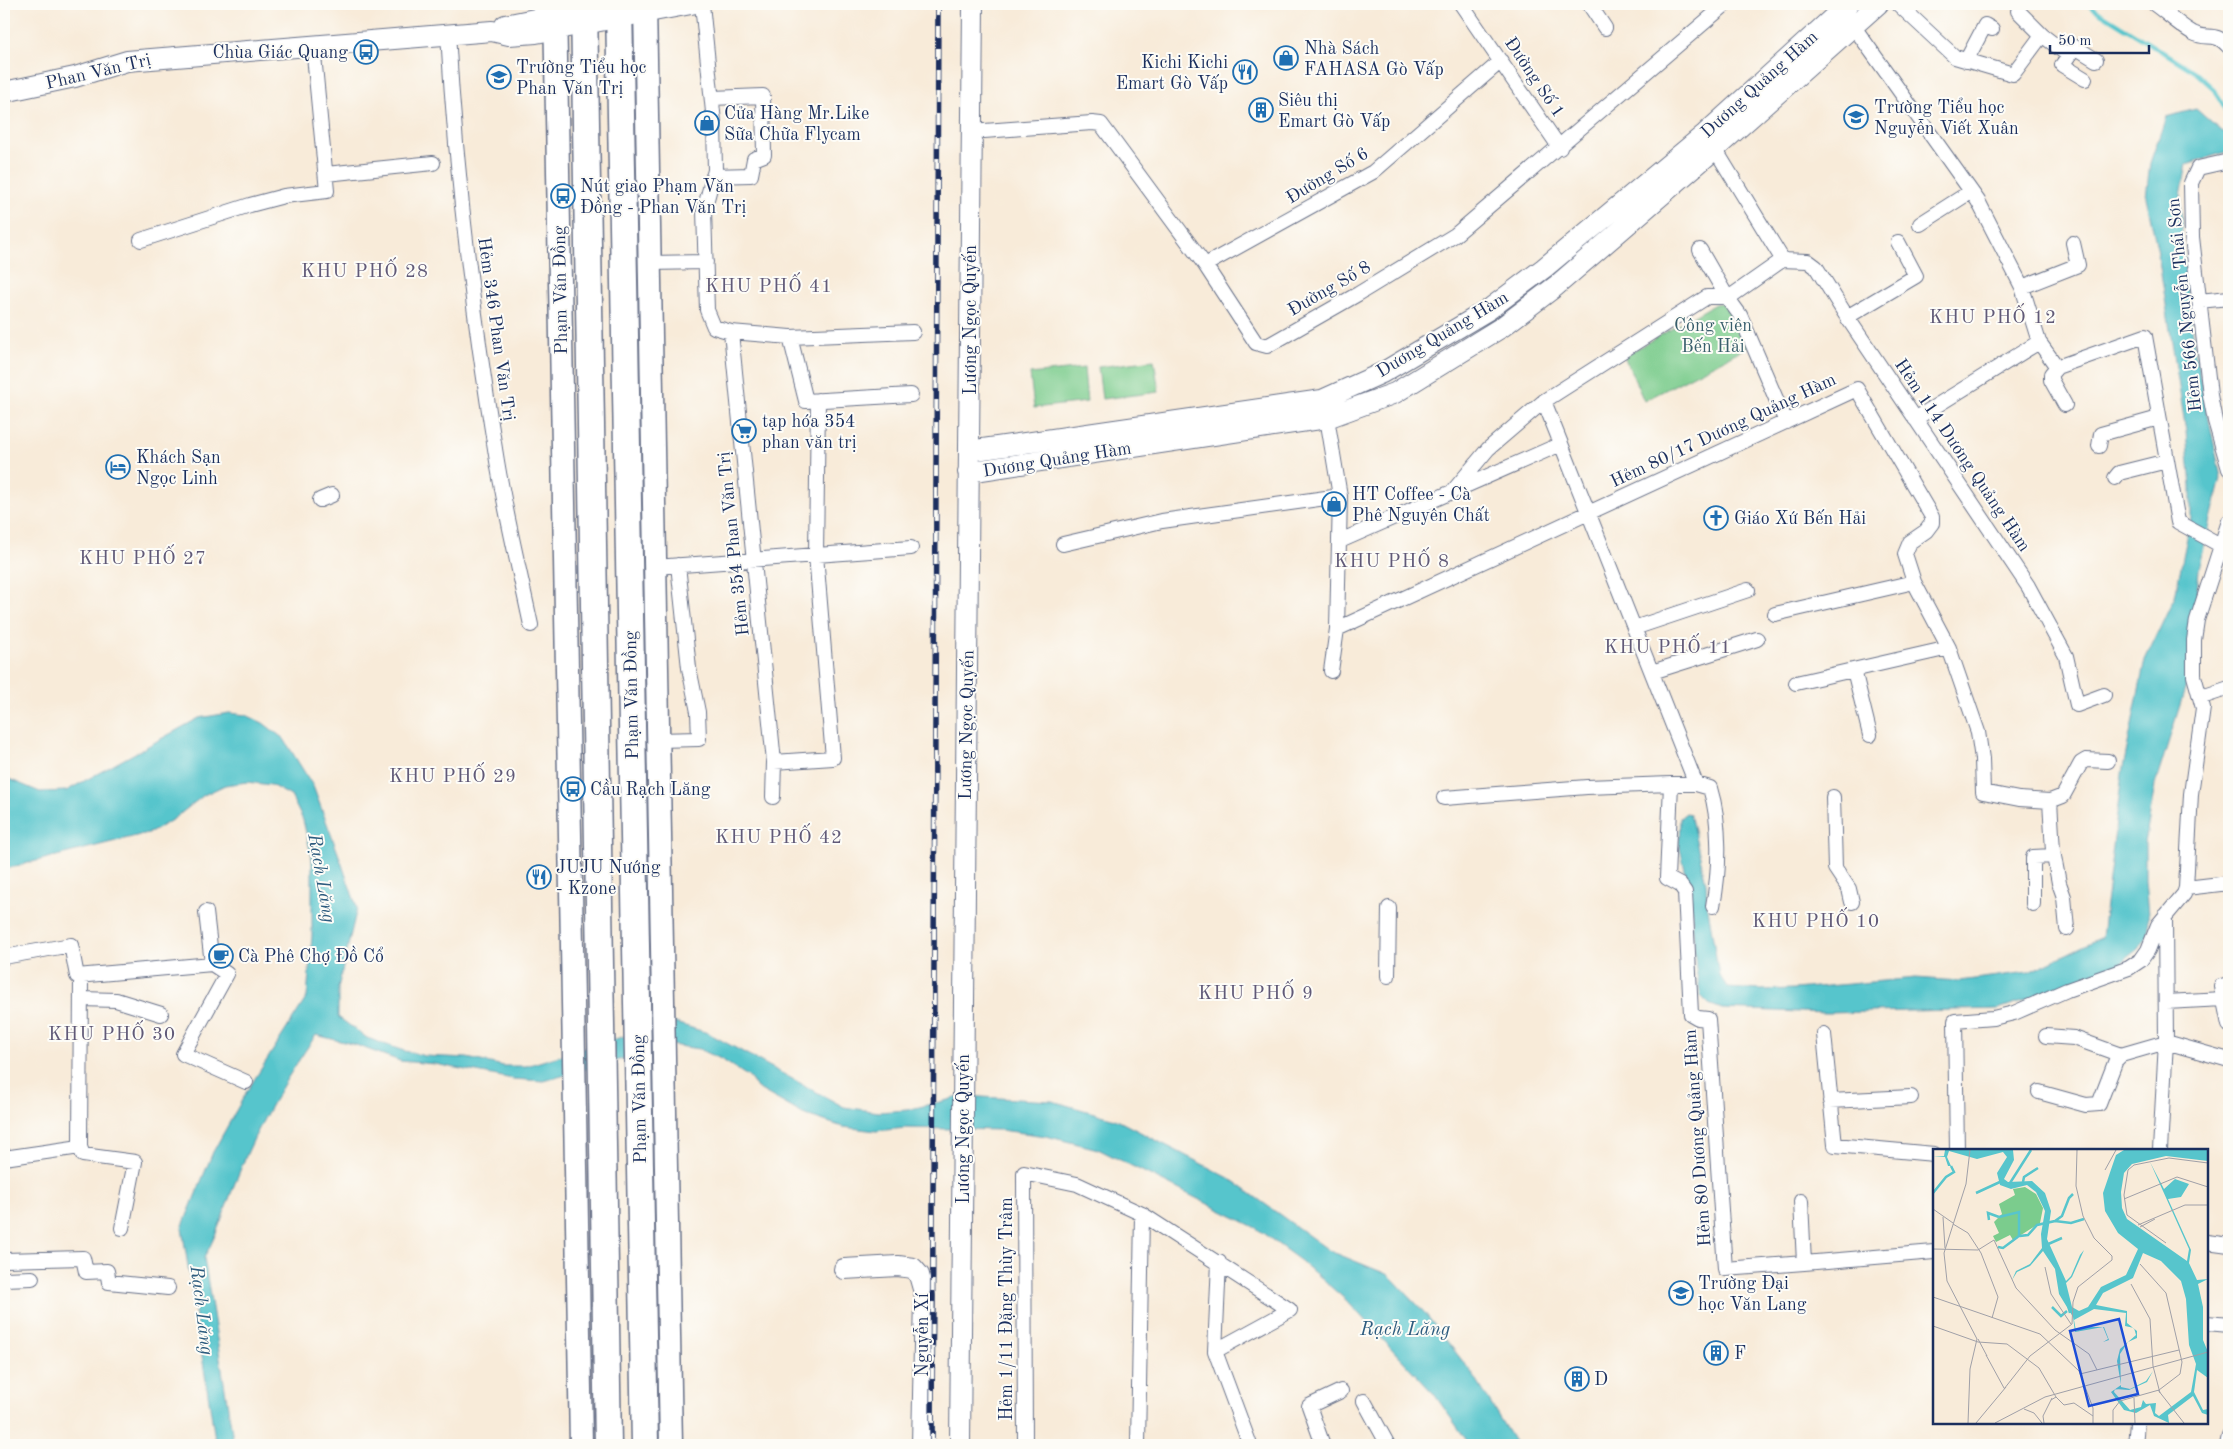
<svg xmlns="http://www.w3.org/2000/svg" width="2233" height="1449" viewBox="0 0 2233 1449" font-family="'Old Standard TT',serif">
<rect width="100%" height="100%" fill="#fdfcf7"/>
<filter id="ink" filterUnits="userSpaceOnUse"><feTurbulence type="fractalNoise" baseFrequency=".02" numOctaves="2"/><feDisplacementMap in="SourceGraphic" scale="10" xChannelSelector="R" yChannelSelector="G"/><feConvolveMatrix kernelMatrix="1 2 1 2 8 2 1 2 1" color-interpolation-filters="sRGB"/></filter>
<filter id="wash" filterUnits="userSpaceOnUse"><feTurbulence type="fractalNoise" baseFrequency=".0096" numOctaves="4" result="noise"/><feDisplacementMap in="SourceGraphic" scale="20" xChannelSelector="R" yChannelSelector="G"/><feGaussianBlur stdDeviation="1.12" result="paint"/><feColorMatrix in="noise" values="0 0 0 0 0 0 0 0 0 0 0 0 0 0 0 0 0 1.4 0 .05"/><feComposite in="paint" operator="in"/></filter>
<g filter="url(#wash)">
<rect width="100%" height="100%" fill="#f8ebd9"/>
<path fill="#7bcc8d" stroke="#4b7e76" d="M1722,303L1730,310L1749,346L1644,401L1624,356L1715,304Z
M1154,360L1159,392L1102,399L1098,367Z
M1084,368L1087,402L1034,408L1030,374Z"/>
<path fill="#57c5cc" stroke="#397a95" d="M2196,109L2222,132L2229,130V151L2187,164L2181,195L2182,241L2195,352L2221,478L2199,569L2190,673L2155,785L2145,843V881L2149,926L2147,936L2139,949L2117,966L2077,983L1998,1009L1827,1013L1722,1009L1709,1004L1701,996L1696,969L1690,891L1679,844L1680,818L1686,813L1690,814L1706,883L1707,903L1719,975L1728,988L1760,990L1794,989L1916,978L1959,981L2029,972L2102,937L2122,773L2145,660L2175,596L2191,518V487L2186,431L2157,248L2146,197L2150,163L2166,117Z
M229,713L246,715L263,723L284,739L313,786L338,853L357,908L338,988V1017L367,1038L401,1050L425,1056L467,1058L504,1066H526L672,1022L708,1033L844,1107L878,1112L907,1110L964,1096L1052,1101L1115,1119L1229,1178L1330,1251L1389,1275L1424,1312L1472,1373L1516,1445H1470L1434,1394L1346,1300L1301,1261L1256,1228L1098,1149L1046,1136L1001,1130L905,1128L876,1131L843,1127L803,1114L757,1088L749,1077L721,1059L699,1049L672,1045L544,1081L513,1079L435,1064L400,1061L356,1045L316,1035C286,1078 258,1124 239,1173C227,1202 219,1231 204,1258L234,1445H216L182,1228L213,1152L247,1091L307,997L312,936V858L303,820L291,796L271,785L247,782L225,785L204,795L175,818L152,832L4,869V777L40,792L66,791L199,718Z"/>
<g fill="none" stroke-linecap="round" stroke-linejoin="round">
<path stroke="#57c5cc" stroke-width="4" d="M2086,4L2195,72L2215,90L2229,118"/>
</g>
</g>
<g filter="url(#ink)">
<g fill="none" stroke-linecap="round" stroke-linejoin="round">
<g stroke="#687189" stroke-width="16">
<path id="street" d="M702,4L714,122L715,170L704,210L707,310L714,327L731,332L774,762L773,797
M1461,4L1560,148
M1589,4L1605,28
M1898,4L1955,57L2013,74L2042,35L2068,55
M2154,4C2167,13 2179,25 2193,33C2208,41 2214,30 2229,47
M2018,11L2042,35
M1854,27L1978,201L2022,287L2039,342L2057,367L2145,336L2178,522L2222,546
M448,34C456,175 473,316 496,455C505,512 519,568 531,625
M1966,61L1985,25L1992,29
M2085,79L2062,65L2075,47L2096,60
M712,98L763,96L764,155L754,159L751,175L713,176
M971,132L1092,123L1101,124L1205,265L1256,343L1267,346L1358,294L1455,235L1726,4
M2229,161L2198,168L2191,183L2192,237L2210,395L2215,421L2229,469
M326,174L433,163
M1920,224L1970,192
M141,240L250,205L284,196L327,191L313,45
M1700,250L1727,297L1740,315L1786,422
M1781,260L1808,261L1816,267L1847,317L2028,586L2066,656L2077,705L2104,695
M649,263L706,262
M1205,265L1373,172L1501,61
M2022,287L2078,265L2073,243
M2199,301L2229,298
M1847,317L1916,276L1898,242
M731,332L790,337L806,401L911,395
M790,337L913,332
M2057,367L2051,374V380L2065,405
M1544,401L1696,784H1671L1667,878L1680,885L1685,892L1691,1014L1698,1018L1708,1019L1725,1269L1804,1263L1801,1201
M1327,418L1340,496L1337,629L1331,671
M1915,419L2039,342
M2099,446L2101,434L2159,418
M2115,478L2119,473L2167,461
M1453,491L1488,449L1544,401L1707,297H1727L1734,294L1781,261V257L1715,149
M320,500L332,495
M1340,541L1561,444
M1063,544L1162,521L1340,496
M655,567L911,548
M1775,614L1914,582
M1634,628L1748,590
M1337,629L1857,389L1932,517V523L1926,531L1910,542L1905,554L1914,582L1949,648L1978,732L1982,759L1983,792L2019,799L2050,801L2053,851L2059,883L2064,897L2067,929
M1854,670L1870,735
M1652,672L1757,639
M1796,683L1949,648
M2202,697L2229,688
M658,740L699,739L698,712L689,668L678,565
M774,762L833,758L816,555L818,400
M1696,784L1710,788C1721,824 1720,869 1713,906
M1833,797L1835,868L1849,889L1852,902
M1444,798L1587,787L1671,784
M2050,801L2063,796L2081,763L2086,760L2108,761
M2186,888L2229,883
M2033,904V857L2053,856
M206,912L212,964
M4,957L71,945L77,976L212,964L227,974L183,1054L246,1082
M81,976L80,1147L83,1155L135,1162L122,1228
M1388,976L1389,908
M2229,984L2221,986L2229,1025
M81,999L116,1000L161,1014
M2166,1002L2223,999
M1824,1034L1835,1145L1934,1154
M2046,1036L2074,1038L2121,1055
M2039,1092L2086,1105L2099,1104L2116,1060L2121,1055L2166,1042L2229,1060
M1830,1101L1911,1097
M1957,1150L1955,1021L1993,1018L2014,1013L2067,990L2129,968L2141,960L2148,950L2158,925L2184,894L2186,888L2191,794L2203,708L2194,676V640L2197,620L2229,521
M2160,1150L2166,1042L2165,916
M4,1158L80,1147
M2207,1242L2229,1245
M4,1260L83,1258L86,1272L107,1271L109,1282L168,1288
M1219,1262L1215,1351L1250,1445
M1804,1263L1934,1252
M4,1279L32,1278
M2207,1323L2229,1325
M1364,1401L1388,1445
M1025,1445L1024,1173L1077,1184L1142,1214L1290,1310L1215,1351
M1138,1445L1142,1214
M1323,1445L1309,1406L1341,1391
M2135,1445L2137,1423
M2227,1445L2229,1436"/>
</g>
<g stroke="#687189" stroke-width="22">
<path id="secondary" d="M505,25L609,4
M4,92L75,77L127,61L492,31L509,35L536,33L691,4
M969,451L1322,400L1382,373L1488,310L1544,268L1705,134L1848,4
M968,472L1327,418L1395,393L1502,327L1556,286L1715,149L1878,4
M844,1269L898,1266L913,1268L919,1275L925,1296L922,1445
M960,1445L973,4"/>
</g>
<g stroke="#687189" stroke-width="25">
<path id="primary" d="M555,4L581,1445
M645,4L671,1445"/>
</g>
<g stroke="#687189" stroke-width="29">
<path id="highway" d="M584,4L608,1445
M619,4L645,1445"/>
</g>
<use href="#street" stroke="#fff" stroke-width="14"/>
<use href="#secondary" stroke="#fff" stroke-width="20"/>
<use href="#primary" stroke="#fff" stroke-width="22"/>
<use href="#highway" stroke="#fff" stroke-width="26"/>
<g stroke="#1b2f5e" stroke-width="5.5">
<path id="rail" d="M932,1445L938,4"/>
</g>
<use href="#rail" stroke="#fdfcf7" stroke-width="4" stroke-dasharray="11" stroke-linecap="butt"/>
</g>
</g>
<defs>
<g id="bus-ring" transform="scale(1.25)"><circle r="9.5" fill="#fdfcf7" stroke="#1f6fb2" stroke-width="1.5"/><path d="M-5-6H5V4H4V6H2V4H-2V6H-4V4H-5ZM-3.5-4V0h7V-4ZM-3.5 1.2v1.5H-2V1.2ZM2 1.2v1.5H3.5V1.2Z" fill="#1f6fb2"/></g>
<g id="shop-ring" transform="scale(1.25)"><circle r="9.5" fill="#fdfcf7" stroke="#1f6fb2" stroke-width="1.5"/><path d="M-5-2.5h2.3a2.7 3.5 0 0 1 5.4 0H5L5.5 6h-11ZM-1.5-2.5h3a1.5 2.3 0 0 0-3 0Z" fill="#1f6fb2"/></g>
<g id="restaurant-ring" transform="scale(1.25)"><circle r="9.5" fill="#fdfcf7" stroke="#1f6fb2" stroke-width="1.5"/><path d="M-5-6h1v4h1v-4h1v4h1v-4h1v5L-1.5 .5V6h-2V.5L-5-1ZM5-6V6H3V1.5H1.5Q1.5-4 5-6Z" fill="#1f6fb2"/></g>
<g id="school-ring" transform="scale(1.25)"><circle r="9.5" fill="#fdfcf7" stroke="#1f6fb2" stroke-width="1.5"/><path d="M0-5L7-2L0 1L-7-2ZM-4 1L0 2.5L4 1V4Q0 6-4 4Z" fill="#1f6fb2"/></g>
<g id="building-ring" transform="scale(1.25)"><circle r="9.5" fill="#fdfcf7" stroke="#1f6fb2" stroke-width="1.5"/><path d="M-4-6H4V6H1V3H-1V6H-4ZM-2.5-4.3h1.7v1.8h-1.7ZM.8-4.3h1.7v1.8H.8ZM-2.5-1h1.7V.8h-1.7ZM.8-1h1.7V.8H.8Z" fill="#1f6fb2"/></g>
<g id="supermarket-ring" transform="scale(1.25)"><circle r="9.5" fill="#fdfcf7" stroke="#1f6fb2" stroke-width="1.5"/><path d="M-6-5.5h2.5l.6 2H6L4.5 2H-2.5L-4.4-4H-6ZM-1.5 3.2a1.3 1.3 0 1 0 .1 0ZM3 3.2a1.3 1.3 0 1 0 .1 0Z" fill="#1f6fb2"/></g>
<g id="hotel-ring" transform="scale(1.25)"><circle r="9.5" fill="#fdfcf7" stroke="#1f6fb2" stroke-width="1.5"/><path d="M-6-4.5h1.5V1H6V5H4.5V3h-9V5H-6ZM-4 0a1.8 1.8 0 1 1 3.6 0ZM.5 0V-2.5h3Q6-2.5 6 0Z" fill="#1f6fb2"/></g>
<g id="church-ring" transform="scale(1.25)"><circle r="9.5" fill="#fdfcf7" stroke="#1f6fb2" stroke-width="1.5"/><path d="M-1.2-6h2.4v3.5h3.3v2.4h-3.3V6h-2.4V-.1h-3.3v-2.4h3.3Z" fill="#1f6fb2"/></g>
<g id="cafe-ring" transform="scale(1.25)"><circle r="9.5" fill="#fdfcf7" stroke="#1f6fb2" stroke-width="1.5"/><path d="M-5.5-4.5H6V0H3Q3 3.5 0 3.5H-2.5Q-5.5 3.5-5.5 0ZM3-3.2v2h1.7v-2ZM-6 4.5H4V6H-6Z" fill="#1f6fb2"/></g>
<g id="university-ring" transform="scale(1.25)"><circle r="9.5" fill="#fdfcf7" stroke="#1f6fb2" stroke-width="1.5"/><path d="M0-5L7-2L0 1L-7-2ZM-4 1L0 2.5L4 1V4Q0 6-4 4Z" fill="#1f6fb2"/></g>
</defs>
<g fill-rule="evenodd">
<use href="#bus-ring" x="366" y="52"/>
<use href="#shop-ring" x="1286" y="58"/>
<use href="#restaurant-ring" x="1245" y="72"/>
<use href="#school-ring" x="499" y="77"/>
<use href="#building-ring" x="1261" y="110"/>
<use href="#school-ring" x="1856" y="117"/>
<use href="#shop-ring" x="707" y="123"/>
<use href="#bus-ring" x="563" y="196"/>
<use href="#supermarket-ring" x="744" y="431"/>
<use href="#hotel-ring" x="118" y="467"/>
<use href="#shop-ring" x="1334" y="504"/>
<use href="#church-ring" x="1716" y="518"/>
<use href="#bus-ring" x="573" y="789"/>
<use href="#restaurant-ring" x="539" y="877"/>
<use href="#cafe-ring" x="221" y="956"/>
<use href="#university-ring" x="1681" y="1293"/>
<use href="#building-ring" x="1716" y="1353"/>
<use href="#building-ring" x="1577" y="1379"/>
</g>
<g text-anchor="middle" stroke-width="4" stroke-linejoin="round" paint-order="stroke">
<g font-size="18" fill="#1b2f5e" stroke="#fdfcf7" text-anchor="start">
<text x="1304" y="54">Nhà Sách<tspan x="1304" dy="21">FAHASA Gò Vấp</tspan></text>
<text x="348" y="58" text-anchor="end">Chùa Giác Quang</text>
<text x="1228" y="68" text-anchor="end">Kichi Kichi<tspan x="1228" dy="21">Emart Gò Vấp</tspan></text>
<text x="516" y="73">Trường Tiểu học<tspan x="516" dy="21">Phan Văn Trị</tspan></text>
<text x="1278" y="106">Siêu thị<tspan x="1278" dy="21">Emart Gò Vấp</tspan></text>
<text x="1874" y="113">Trường Tiểu học<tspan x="1874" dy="21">Nguyễn Viết Xuân</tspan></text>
<text x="724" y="119">Cửa Hàng Mr.Like<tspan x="724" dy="21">Sữa Chữa Flycam</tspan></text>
<text x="580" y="192">Nút giao Phạm Văn<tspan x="580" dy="21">Đồng - Phan Văn Trị</tspan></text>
<text x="762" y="427">tạp hóa 354<tspan x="762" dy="21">phan văn trị</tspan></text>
<text x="136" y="463">Khách Sạn<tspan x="136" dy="21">Ngọc Linh</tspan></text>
<text x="1352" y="500">HT Coffee - Cà<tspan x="1352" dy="21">Phê Nguyên Chất</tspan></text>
<text x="1734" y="524">Giáo Xứ Bến Hải</text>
<text x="590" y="795">Cầu Rạch Lăng</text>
<text x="556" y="873">JUJU Nướng<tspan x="556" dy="21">- Kzone</tspan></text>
<text x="238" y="962">Cà Phê Chợ Đồ Cổ</text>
<text x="1698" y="1289">Trường Đại<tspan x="1698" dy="21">học Văn Lang</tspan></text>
<text x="1734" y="1359">F</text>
<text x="1594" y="1385">D</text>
</g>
<g font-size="18" fill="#1b2f5e" stroke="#fdfcf7">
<text transform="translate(98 71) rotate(-13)" y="6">Phan Văn Trị</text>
<text transform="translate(1535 77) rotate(56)" y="6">Đường Số 1</text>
<text transform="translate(1759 84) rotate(-42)" y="6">Dương Quảng Hàm</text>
<text transform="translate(1327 175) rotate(-31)" y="6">Đường Số 6</text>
<text transform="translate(1329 288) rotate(-30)" y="6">Đường Số 8</text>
<text transform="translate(560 290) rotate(-91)" y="6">Phạm Văn Đồng</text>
<text transform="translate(2184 305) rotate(-96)" y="6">Hẻm 566 Nguyễn Thái Sơn</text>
<text transform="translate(970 320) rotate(-90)" y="6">Lương Ngọc Quyến</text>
<text transform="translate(497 329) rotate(82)" y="6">Hẻm 346 Phan Văn Trị</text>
<text transform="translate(1442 334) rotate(-31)" y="6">Dương Quảng Hàm</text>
<text transform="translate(1723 430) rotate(-25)" y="6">Hẻm 80/17 Dương Quảng Hàm</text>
<text transform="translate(1963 455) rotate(56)" y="6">Hẻm 114 Dương Quảng Hàm</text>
<text transform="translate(1057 459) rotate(-9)" y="6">Dương Quảng Hàm</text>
<text transform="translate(733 544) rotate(-96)" y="6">Hẻm 354 Phan Văn Trị</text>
<text transform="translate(631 695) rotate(-91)" y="6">Phạm Văn Đồng</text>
<text transform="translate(966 725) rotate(-89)" y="6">Lương Ngọc Quyến</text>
<text transform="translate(639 1099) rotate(-91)" y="6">Phạm Văn Đồng</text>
<text transform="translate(963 1129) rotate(-90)" y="6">Lương Ngọc Quyến</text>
<text transform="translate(1697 1138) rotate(-94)" y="6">Hẻm 80 Dương Quảng Hàm</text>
<text transform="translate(1006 1309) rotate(-90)" y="6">Hẻm 1/11 Đặng Thùy Trâm</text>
<text transform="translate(922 1335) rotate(-90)" y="6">Nguyễn Xí</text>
</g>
<g font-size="18" fill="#385e6c" stroke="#fdfcf7">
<text x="1713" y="331">Công viên<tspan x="1713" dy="21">Bến Hải</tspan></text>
</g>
<g font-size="19" letter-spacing="1" fill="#615a78" stroke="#fdfcf7">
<text x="365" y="277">KHU PHỐ 28</text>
<text x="769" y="292">KHU PHỐ 41</text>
<text x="1993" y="323">KHU PHỐ 12</text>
<text x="143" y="564">KHU PHỐ 27</text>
<text x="1392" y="567">KHU PHỐ 8</text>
<text x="1668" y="653">KHU PHỐ 11</text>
<text x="453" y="782">KHU PHỐ 29</text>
<text x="779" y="843">KHU PHỐ 42</text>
<text x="1816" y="927">KHU PHỐ 10</text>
<text x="1256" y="999">KHU PHỐ 9</text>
<text x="112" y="1040">KHU PHỐ 30</text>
</g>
<g font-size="19" font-style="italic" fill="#2d5c7f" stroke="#fdfcf7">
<text transform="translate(323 878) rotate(80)" y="7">Rạch Lăng</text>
<text transform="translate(203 1310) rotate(83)" y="7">Rạch Lăng</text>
<text x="1405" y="1335">Rạch Lăng</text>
</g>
</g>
<g transform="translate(1933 1149)">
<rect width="275" height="275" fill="#f8ebd9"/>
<path d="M92,38L103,45L110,59L107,74L80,91L77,86L63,93L60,87L66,84L61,73L69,65L66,55L82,46L80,40Z" fill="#7bcc8d"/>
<path d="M12,1H80L81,11L71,30L75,33L99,32L112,44L118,62L114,90L133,132L138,127L147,106L151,101L139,128L133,134L139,158L146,162L155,158L168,138L193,126L205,100L185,84L172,62L170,44L183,6L191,1H275V12L233,7L199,15L191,24L188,43L189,59L194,70L254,112L256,100L217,13L231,40L242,30L256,35L248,48L235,50L258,101L256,114L264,131L275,130L265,135L270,158V191L275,203V229L264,221L261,243L270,261L275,260V266L269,264L260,247L235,266L236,274L221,267L217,256L203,264L191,261L178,243L188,236L184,212L187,200L203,186L201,179L192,177L193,164L161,160L141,171L143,182L153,178H171L176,191L170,193L175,190L170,178L142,183L140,168L126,145L122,120L110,102L97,117L84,123L79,131L83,122L97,115L109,99L108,85L112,62L103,43L94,36L78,40L67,36L64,24L74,8L70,3L44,10L16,2L14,8L18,17H15L12,8L0,7H11ZM210,104L228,112L248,132L253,150L256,196L263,215L258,243L226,267L222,264L223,254L213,255L210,251L208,258L197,261L181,243L182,240L196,241L214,233L220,222L213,232L197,240L188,238L187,205L195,193L204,189V182L194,174V162L163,156L170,144L200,129Z" fill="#57c5cc" fill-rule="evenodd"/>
<path fill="none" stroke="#57c5cc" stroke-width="2.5" d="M90,33L91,28L105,19M77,34L98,1M0,44L13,28L21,23L18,17M43,44L69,32M66,68L86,63V87L95,86L104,76L122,72L129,67L136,49L140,45M56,71L55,64L66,68M122,72L138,74L151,70M113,96L129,89M65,98L70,99L86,87M132,145L137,164M119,158L128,167L134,162"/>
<path fill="none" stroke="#a0a0a8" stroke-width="1" d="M172,21L183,1M191,50L244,28L275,38M0,60L20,74M10,68L12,99M20,75L35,84L48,104L65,148L59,169M205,76L252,56H275M207,78L222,70M233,94L194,66L191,46L195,21L201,16L236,9L275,14M0,100L45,101L61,91L83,139L122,181L156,205L164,221M207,115L233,144L249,213L247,225L226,241M112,118L118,145L138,175M198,135L217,170L220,217L227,244M0,148L107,185L146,222L160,259V274M0,177L45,193L74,195L106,219L123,248L118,251M45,190L54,207M53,206L71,239M147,225L246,201M71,240L97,207L139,175L140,153L145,138L179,111V107L161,89L150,67L143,37L144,1M225,241L251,274M123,248L131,256L141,254L160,267M201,249L202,274M91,260L101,264L109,274M35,274L37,220L44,190L14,132L11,104L33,35L37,1M43,274L73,238M62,274L112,248L275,203M111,274L110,267L119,249M180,274V261L187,252L226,241"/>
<path fill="#1d4ed8" fill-opacity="0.15" stroke="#1d4ed8" stroke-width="2.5" d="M186,170L205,245L156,257L137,182Z"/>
<rect width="275" height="275" fill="none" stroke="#1b2f5e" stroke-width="2.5"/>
</g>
<rect width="2233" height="1449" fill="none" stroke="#fdfcf7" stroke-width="20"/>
<path d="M2050 45v8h99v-8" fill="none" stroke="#1b2f5e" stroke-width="2.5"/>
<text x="2058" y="45" font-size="15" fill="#1b2f5e" stroke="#fdfcf7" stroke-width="4" paint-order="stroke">50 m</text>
</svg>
